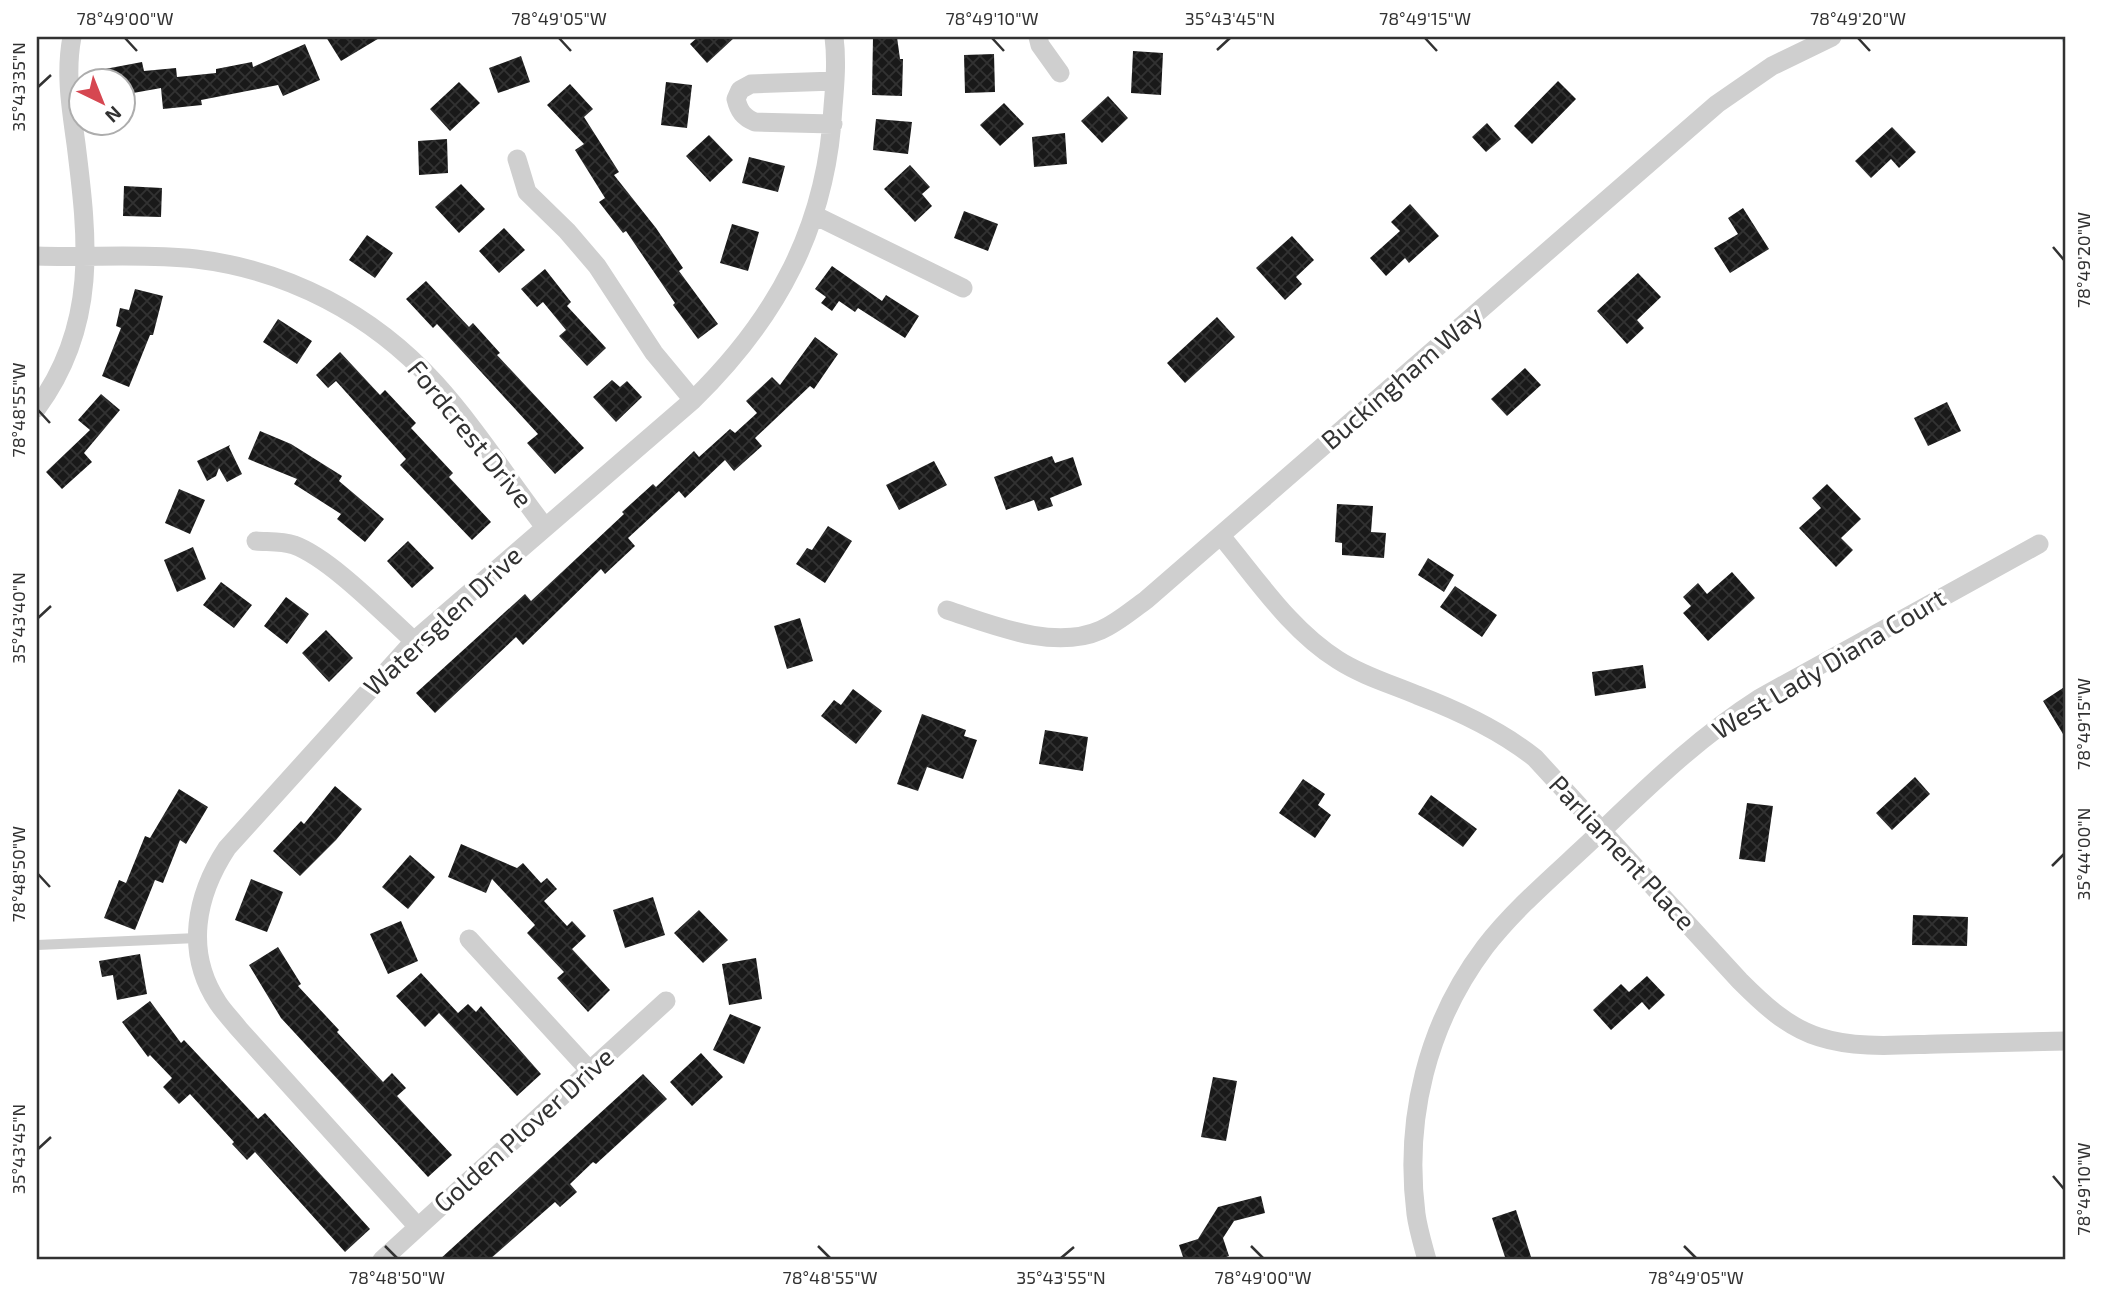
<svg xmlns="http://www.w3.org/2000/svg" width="2103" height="1297" viewBox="0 0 2103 1297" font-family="'Exo 2',sans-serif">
<defs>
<pattern id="building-cross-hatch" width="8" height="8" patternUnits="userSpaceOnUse" patternTransform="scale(1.75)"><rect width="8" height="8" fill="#191919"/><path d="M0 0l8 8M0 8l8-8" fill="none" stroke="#323232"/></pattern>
</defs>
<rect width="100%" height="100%" fill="#fff"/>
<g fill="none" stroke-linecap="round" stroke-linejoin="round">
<path stroke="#d0e0eb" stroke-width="5" d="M2063,37L2066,43"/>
</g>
<path fill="url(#building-cross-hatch)" d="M326,37H381L341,61Z
M698,37H735L707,63L690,44Z
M873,37H897L900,59H903L902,96L872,95Z
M305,44L320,80L283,96L278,85L201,100L202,105L163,109L161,88L122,95V80H108L105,69L142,62L144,71L176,68L177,77L216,73V69L252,62L253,67Z
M1133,51L1163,53L1161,95L1131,93Z
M994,54L995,92L965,93L964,55Z
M521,56L530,82L498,93L489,68Z
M1558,81L1576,99L1532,144L1514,126Z
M459,82L480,103L450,131L430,109Z
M666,82L692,85L687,128L661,125Z
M570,84L593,109L584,117L619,172L614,175L656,228L683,268L679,271L718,324L698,339L673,305L675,303L626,231L623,233L599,202L605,198L575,150L584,144L547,105Z
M1108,96L1128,118L1102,143L1081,121Z
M1004,103L1024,124L1000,146L980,125Z
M876,119L912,122L908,154L873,150Z
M1487,123L1501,139L1486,152L1472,137Z
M1892,127L1916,152L1899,168L1891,159L1871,178L1855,161Z
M1065,133L1067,164L1034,167L1032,137Z
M709,135L733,160L710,182L686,156Z
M447,139L448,173L419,175L418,141Z
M749,157L785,166L778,192L742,183Z
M910,165L930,187L922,194L932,206L915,222L884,189Z
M461,184L485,209L459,233L435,207Z
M124,186L162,188L161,217L123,216Z
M1410,204L1439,236L1409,263L1405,258L1386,276L1370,258L1400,231L1391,222Z
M1743,208L1769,249L1730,273L1714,248L1738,234L1728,218Z
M964,211L998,224L988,251L954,238Z
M732,224L759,232L748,271L720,263Z
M504,228L525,250L499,273L479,251Z
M367,235L393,253L375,278L349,260Z
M1292,236L1314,260L1296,277L1302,284L1285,300L1256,268Z
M832,266L882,301L886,295L919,316L905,338L858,308L855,312L839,301L832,311L821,303L826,297L815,289Z
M545,269L571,302L567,306L606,348L587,366L559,336L566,330L543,302L537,307L521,289Z
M1638,273L1661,297L1637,320L1644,328L1627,344L1597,311Z
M426,281L469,327L473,323L500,353L497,355L584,448L555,474L527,443L538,434L437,324L433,328L406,299Z
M135,289L163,296L153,335H150L129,387L102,376L121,328L116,326L120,308L129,310Z
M1217,317L1235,337L1185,383L1167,363Z
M278,319L312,341L297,364L263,342Z
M815,337L838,354L814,389L810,386L755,438L762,446L734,471L725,460L685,498L679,491L628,538L635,546L605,574L601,569L523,645L516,637L435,713L416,693L525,594L531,601L624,514L622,512L653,484L656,487L694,451L699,457L730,429L735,433L757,413L746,401L772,377L780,385Z
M340,352L380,395L385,390L416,423L411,428L453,473L449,477L491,522L472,540L400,465L406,459L336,381L328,388L316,375Z
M1525,368L1541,385L1507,416L1491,399Z
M612,380L620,387L627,381L642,397L616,422L593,397Z
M101,394L120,410L84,453L92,462L62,489L46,472L90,430L78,420Z
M1947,402L1961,431L1928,446L1914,418Z
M260,431L291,444L342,476L339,481L384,519L365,542L337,519L341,514L294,484L297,479L248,459Z
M230,445L229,447L242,474L227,482L219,468L216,476L207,481L197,461Z
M1052,456L1055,463L1073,457L1082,485L1050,498L1053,506L1038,511L1034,500L1006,510L994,477Z
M934,461L947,485L899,510L886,485Z
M1827,484L1861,519L1841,538L1853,550L1836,567L1799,528L1821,508L1812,498Z
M179,489L205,500L190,534L165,523Z
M1337,504L1373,506L1371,532L1386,533L1384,558L1342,555V543L1335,542Z
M828,526L852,541L825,583L796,564L807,548L812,550Z
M408,541L434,568L412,588L387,561Z
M193,547L206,579L177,592L164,560Z
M1428,558L1454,575L1444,592L1418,575Z
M1732,572L1755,598L1708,641L1683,613L1691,606L1683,597L1698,583L1707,594Z
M221,582L252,605L234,628L203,605Z
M1455,586L1497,615L1482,637L1440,607Z
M286,597L309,614L287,644L264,626Z
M800,618L813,661L787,669L774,626Z
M326,630L353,658L329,682L302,653Z
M1643,665L1646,688L1595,696L1592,672Z
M2066,686V739L2043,701Z
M853,689L882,711L856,744L821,716L834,700L841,705Z
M922,714L966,730L964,736L977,740L963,779L927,767L918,791L897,784Z
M1045,730L1088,737L1083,771L1039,764Z
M1915,777L1930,794L1892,830L1876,813Z
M1303,779L1325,794L1318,805L1331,815L1315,838L1279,813Z
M335,786L362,809L336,840L300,876L273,851L301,821L304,824Z
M179,789L208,807L186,844L180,840L163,883L155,880L135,930L104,918L119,880L126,883L145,836L150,838Z
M1431,795L1477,829L1463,847L1418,814Z
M1747,803L1773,806L1765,862L1739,859Z
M461,844L517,868L523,863L541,883L547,878L557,889L544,901L567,926L572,921L586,936L572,949L610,990L588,1012L557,978L564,972L527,933L535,925L492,879L486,893L448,877Z
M410,855L435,877L408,909L382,887Z
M251,879L283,892L267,932L235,920Z
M653,897L665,935L625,948L613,910Z
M699,910L728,940L703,963L674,933Z
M1913,915L1968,917L1967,946L1912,945Z
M401,921L418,961L388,974L370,934Z
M278,947L301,984L298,986L339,1030L337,1032L383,1082L392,1073L406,1088L397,1096L452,1155L428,1177L281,1018L249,965Z
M140,954L147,994L117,1000L113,975L102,977L99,961Z
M756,958L762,999L729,1005L722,964Z
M421,973L458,1013L468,1004L476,1012L481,1006L541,1074L517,1096L439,1013L425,1027L396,996Z
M1647,976L1665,995L1649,1010L1642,1002L1611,1030L1593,1010L1621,984L1629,992Z
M150,1001L181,1043L184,1040L258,1119L265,1113L370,1229L345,1252L255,1152L247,1160L232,1144L234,1142L190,1094L179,1104L163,1087L172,1078L150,1055L148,1057L122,1022Z
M730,1014L761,1027L744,1064L713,1050Z
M701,1053L723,1077L692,1106L670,1082Z
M643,1074L667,1099L596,1164L593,1162L570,1184L577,1192L560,1207L555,1202L489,1260H439Z
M1213,1077L1237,1081L1226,1141L1201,1137Z
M1261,1196L1265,1213L1234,1221L1223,1238L1229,1256L1218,1260H1184L1179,1245L1198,1239L1218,1207Z
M1516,1210L1532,1260H1506L1492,1218Z"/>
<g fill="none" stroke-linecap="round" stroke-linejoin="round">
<path stroke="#cfcfcf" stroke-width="10" d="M37,945L197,938"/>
<path stroke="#cfcfcf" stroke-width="19" d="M1038,37L1040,45L1060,73
M833,124L755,122C743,117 739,111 736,99L740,90L751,84L835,81
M517,159L527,192L567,231L597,266L654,353L693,400
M814,215L963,288
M37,256C89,258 143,253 196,259C288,270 372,314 435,383C475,427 508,479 544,526
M37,408C98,325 88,240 76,144C71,108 65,73 72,37
M1221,536C1257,579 1290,630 1338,660C1363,676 1391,684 1417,695C1459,711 1500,730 1535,758L1740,981C1763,1004 1787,1027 1819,1037C1856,1049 1898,1045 1937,1044C1980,1043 2023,1042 2066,1041
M256,541C268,542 282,541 294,545C330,558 384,614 414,641
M947,610C993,625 1054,651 1101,630C1117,623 1132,610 1146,600L1717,104L1772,66L1832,37
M469,939L590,1071
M418,1227L239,1029C232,1020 224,1012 218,1003C184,952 196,895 227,848L414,641L693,400C777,318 827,226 833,107C835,84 837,60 834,37
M382,1260L666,1001
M1427,1260C1423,1245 1418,1229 1416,1214C1404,1119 1427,1024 1485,947C1516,907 1557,873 1594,838C1648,787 1696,739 1760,698L2039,544"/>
</g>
<path fill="none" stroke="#323232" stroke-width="2.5" d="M125,38L137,51M559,38L571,51M992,38L1004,51M1425,38L1437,51M1858,38L1870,51M1217,50L1230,38M38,87L51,75M2053,247L2064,260M38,410L50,423M38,618L51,606M2053,711L2064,724M2052,866L2064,854M38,874L50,887M38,1149L51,1137M2053,1176L2064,1189M385,1246L397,1258M818,1246L830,1258M1251,1246L1263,1258M1684,1246L1696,1258M1061,1258L1074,1247"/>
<g text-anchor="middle" stroke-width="7" stroke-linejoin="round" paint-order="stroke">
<g font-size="26" fill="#323232" stroke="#fff">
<text transform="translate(1402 378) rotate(-41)" y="9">Buckingham Way</text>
<text transform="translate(470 434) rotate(51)" y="9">Fordcrest Drive</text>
<text transform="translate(443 621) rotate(-43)" y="9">Watersglen Drive</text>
<text transform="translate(1829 664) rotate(-31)" y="9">West Lady Diana Court</text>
<text transform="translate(1622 853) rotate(47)" y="9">Parliament Place</text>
<text transform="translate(524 1130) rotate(-42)" y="9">Golden Plover Drive</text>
</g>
</g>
<rect width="2103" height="1297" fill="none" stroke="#ffffff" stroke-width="77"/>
<g transform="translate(102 102) rotate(137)"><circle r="33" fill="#ffffff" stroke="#adadad" stroke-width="2"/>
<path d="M0-5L12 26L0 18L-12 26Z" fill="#d64751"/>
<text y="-10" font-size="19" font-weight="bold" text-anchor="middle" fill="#323232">N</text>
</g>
<rect x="38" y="38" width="2026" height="1220" fill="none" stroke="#323232" stroke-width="2.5"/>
<g font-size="18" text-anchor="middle" fill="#323232">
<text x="125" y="25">78°49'00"W</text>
<text x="559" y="25">78°49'05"W</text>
<text x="992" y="25">78°49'10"W</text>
<text x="1230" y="25">35°43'45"N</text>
<text x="1425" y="25">78°49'15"W</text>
<text x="1858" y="25">78°49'20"W</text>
<text transform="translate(19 87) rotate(-90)" y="6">35°43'35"N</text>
<text transform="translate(2084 260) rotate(-90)" y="6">78°49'20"W</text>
<text transform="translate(19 410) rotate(-90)" y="6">78°48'55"W</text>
<text transform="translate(19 618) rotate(-90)" y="6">35°43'40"N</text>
<text transform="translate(2084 724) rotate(-90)" y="6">78°49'15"W</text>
<text transform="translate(2084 854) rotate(-90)" y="6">35°44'00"N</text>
<text transform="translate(19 874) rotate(-90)" y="6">78°48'50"W</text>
<text transform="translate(19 1149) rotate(-90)" y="6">35°43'45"N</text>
<text transform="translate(2084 1189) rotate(-90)" y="6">78°49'10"W</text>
<text x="397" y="1284">78°48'50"W</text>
<text x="830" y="1284">78°48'55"W</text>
<text x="1061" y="1284">35°43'55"N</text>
<text x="1263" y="1284">78°49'00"W</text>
<text x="1696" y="1284">78°49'05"W</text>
</g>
</svg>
